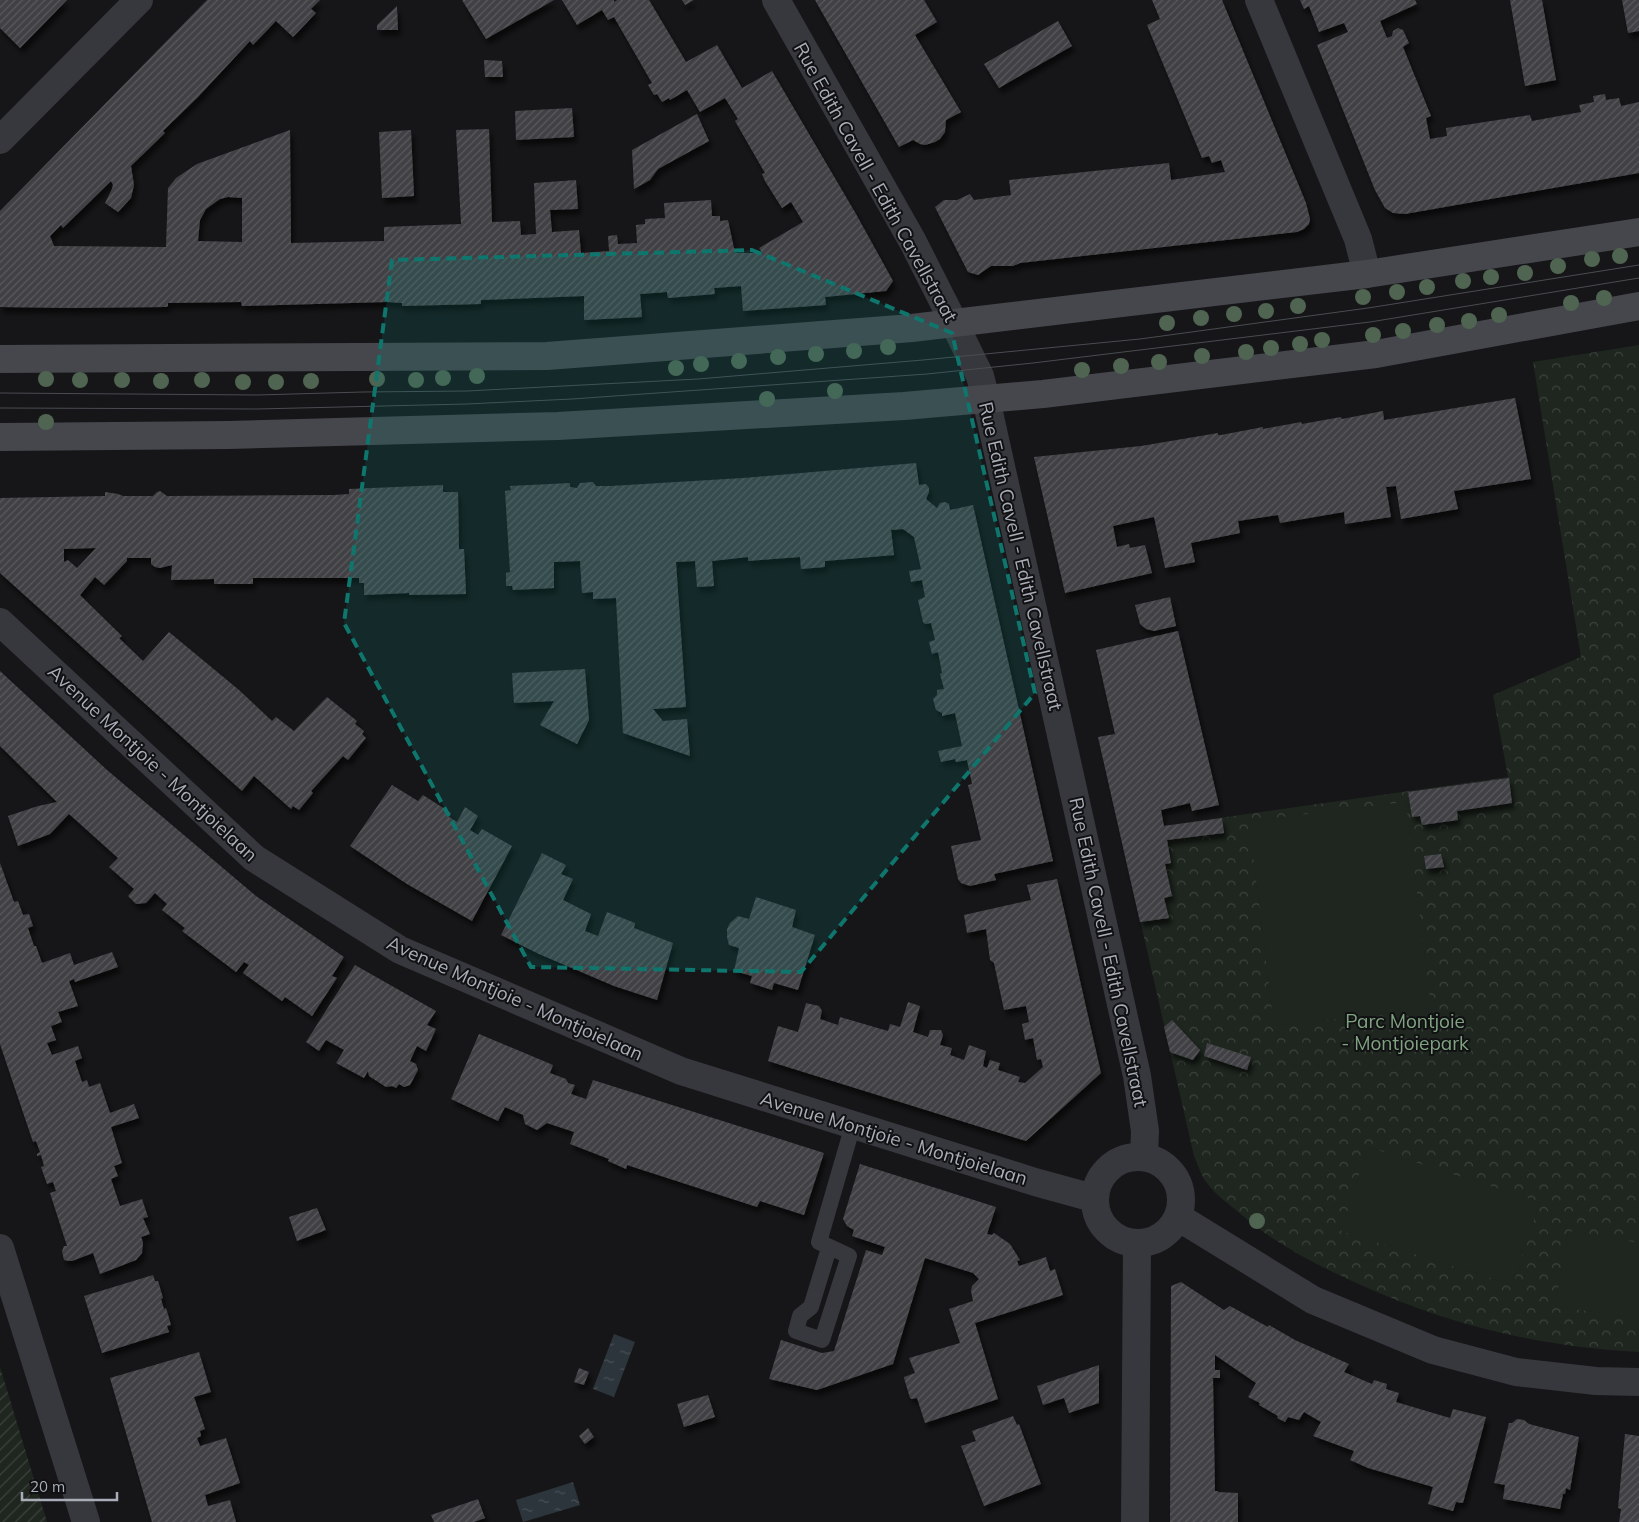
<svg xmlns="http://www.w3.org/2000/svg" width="1639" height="1522" viewBox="0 0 1639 1522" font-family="Mulish,sans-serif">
<defs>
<pattern id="park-crowns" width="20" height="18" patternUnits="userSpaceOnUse" patternTransform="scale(1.25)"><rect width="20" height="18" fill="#1e261f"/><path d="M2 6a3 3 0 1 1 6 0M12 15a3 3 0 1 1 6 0" fill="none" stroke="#3c433d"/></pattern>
<pattern id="garden-furrows" width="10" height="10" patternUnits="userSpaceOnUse" patternTransform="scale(1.25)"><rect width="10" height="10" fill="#1e261f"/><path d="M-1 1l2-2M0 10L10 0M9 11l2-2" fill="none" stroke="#3c433d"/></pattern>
<pattern id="water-ripples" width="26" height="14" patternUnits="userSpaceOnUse" patternTransform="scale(1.25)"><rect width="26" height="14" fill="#2c353c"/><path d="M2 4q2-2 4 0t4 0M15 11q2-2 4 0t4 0" fill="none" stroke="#485056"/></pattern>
<pattern id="building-hatch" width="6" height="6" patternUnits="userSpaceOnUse" patternTransform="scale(1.25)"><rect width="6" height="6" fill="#404145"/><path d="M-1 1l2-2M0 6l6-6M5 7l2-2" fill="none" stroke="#595a5e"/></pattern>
<filter id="shadow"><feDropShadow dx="3" dy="5.5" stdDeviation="2.5" flood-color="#0009"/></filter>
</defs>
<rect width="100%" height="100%" fill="#161618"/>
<path fill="url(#park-crowns)" d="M1639,345V1352C1538,1347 1445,1324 1354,1282C1315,1264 1276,1244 1243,1216C1232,1206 1216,1196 1207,1183C1201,1176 1198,1164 1194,1156L1120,832L1508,777L1493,695L1581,657L1533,362Z"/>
<path fill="url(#garden-furrows)" d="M0,1367L47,1522H0Z"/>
<path fill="#1e261f" d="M1406,802L1431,1008L1274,1026L1249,821Z
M1368,1147L1540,1202L1513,1285L1341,1231Z
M1568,1231L1639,1243V1319L1555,1306Z"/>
<path fill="url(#water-ripples)" d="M614,1334L635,1342L614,1397L593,1389Z
M573,1482L580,1505L523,1522L516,1500Z"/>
<path fill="url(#building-hatch)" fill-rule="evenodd" filter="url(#shadow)" d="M0,0H67L20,48L0,28Z
M207,0H320L311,9L316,13L293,37L276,21L253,45L250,41L198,97L163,131L165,133L131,166L134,185L131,198L118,212L105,203L112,189L113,185L111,181L63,228L61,225L50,236L54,246L166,247L168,188L176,178L197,164L290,130L291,243L384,241V227L461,224L456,130L489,129L492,222L520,221L521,235L536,234L534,183L576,180L578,209L550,210L552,232L579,230L581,253L609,251L608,236L617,235L618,244L637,243L636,225L645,224V219L665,218L664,203L711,200L712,216H720V221L728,220L735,253H762L759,248L803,222L791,202L782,208L765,181L762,174L765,173L735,121L738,119L725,98L700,112L687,90L670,100L669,98L662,102L657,94L654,95L648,85L652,83L614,17L608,20L602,10L577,25L562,0H614V2L617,0H649L686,62L717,45L742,88L772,71L856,214L893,281L886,291L825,297L826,305L743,311L741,286L714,288L715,294L668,298L667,292L640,294L642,317L584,320V296L481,300V304L402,306V303L387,302L244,306H242L241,302L168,303V306L166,307L71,308L0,307V211ZM228,197L242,198V242L198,241L200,220L206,209L220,199Z
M462,0H554L486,39Z
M682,0H694L685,5Z
M815,0H924L937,22L915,35L961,112L946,120L945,132L940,139L935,142L925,145L920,144L913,140L899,147Z
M1152,0H1222L1306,203L1310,219L1309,224L1304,229L1297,232L1020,263L1013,266H991L978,275L968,272L935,207L944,200H957L970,194L974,200L1011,195L1009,180L1169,163L1171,180L1225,172L1221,160L1212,163L1209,156L1202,158L1147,25L1160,19Z
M1300,0H1415L1417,4L1380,21L1387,38L1392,36L1393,31L1398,28L1403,30L1409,43L1403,47L1431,116L1426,118L1430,139L1447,136L1446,128L1530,115L1532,121L1581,112L1579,105L1594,102L1593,96L1605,94L1606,100L1619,98L1621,106L1639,102V173L1405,214L1393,213L1385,208L1375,190L1317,45L1348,32L1344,23L1319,32L1309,6L1304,9Z
M1510,0H1542L1556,80L1525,86Z
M1622,0H1639V31L1628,33Z
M397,6L398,30H377V25Z
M1058,21L1072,46L999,88L984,64Z
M484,60L502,61L503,77H485Z
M572,108L574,137L516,140L515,111Z
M697,114L709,141L658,169L650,180L634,189L632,150Z
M411,130L414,196L382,198L379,132Z
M1515,398L1531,479L1454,491L1458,509L1401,519L1396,486L1386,487L1391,517L1345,524L1344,512L1280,523L1278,515L1238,521L1240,533L1191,543L1195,562L1165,568L1154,517L1113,526L1117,547L1129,544L1130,548L1145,545L1152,573L1065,593L1034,457L1141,446L1218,433V435H1221L1263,427V429L1301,422L1302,424L1341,417L1342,419L1383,411L1384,420Z
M916,463L919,485L926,484L929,488V492L926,499L937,508L940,503L945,502L949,504L950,510L973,505L1053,861L994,874L996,880L970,886L961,883L958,879L951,846L981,840L968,785L972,784L967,760L956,762L955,759L941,762L938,751L962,746L955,713L942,716V713L936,710L933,699L937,695V690L944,689L940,674L942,673L938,652L932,654L929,642L935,640L931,623L925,624L923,622L921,613L918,600L925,597L922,580L911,582L909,571L921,569L914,537L903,529L891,530L894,555L825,561V567L801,569L800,557L748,561V557L712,561L714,586L697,587L695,561L676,562L686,707L653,709L663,721L687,719L690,756L623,733L616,598L593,599V592L582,593L580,561L554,562V588L513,590L512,586H506V573L510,572L505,491L511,490L510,486L570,483V487L577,488L580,483L593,482L596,486H610L743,478Z
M443,485V492H458L459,549H464L466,594L409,595V593L364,595V583H359V578H253V584H214V579L171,580L172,565L160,568L155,567L151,564V558H127V561L104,585L95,577L80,595L122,636L119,638L143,661L169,632L239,690L272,721L276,717L294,731L327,697L357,721L355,724L364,731L362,734L366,738L348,760L343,756L311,791L313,793L299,810L293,806L291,809L254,776L242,791L0,573V498L105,496V492L118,494L123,496H153L157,492L160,491L167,496L334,495L349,494V489ZM96,548L77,568L68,560L64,562V549Z
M1170,597L1176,626L1154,631L1146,629L1140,624L1135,605Z
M1178,631L1219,805L1192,811L1190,803L1161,810L1164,826L1222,818L1224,833L1167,840L1171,863L1165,864L1172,896L1164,898L1169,918L1140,922L1098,737L1115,734L1096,650Z
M585,669L589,720L577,744L540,725L554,701L514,703L512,673Z
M0,671L107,770L256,896L344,957L332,976L337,978L312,1016L285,997L282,1001L243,973L249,965L244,962L236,972L182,931L185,928L162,910L167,904L155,893L146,903L136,904L128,896L134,889L109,867L118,858L69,814L50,834L18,846L8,816L38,806L57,802L0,746Z
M1509,778L1512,803L1457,811L1458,820L1422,825L1420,816L1412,817L1408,792Z
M392,785L418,801L423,795L451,813L449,817L457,822L465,807L478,816L470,830L478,835L482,829L512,846L472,921L407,884L350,846Z
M542,853L566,865L561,874L573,879L563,900L591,914L585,931L598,936L607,912L635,923L634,928L673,943L657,1000L614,986L539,954L501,935Z
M1441,854L1444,867L1426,869L1424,856Z
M0,863L14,902L18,901L23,915L29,914L33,926L28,928L34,946H36L42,963L70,953L74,965L112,952L118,967L75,982L74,979L69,981L78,1006L58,1012L62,1022L51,1026L56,1040L47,1043L52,1055L78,1046L82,1058L75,1061L82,1082L87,1080L89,1087L100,1083L110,1113L134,1104L139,1118L111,1127L122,1163L114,1166L118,1176L111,1179L120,1206L142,1199L148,1217L143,1218L150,1234L141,1237L143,1242L142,1253L136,1260L100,1274L93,1253L72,1261H69L64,1260L62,1251L64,1246H67L50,1193L56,1191L53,1182L47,1184L41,1167L44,1166L41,1155L37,1156V1154L40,1152L36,1141L33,1142L0,1044Z
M1057,879L1101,1073L1026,1141L768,1061L778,1026L798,1032L806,1003L819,1006L822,1011L820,1019L838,1025L840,1017L888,1031L890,1024L900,1027L908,1002L920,1006L913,1032L928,1037L930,1030H941L943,1035L940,1045L952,1048L950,1055L964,1060L969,1045L986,1051L983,1066L987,1068L990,1060L1000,1063L998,1070L1020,1077L1018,1082L1025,1083L1043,1067L1041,1059L1037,1060L1033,1038L1025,1040L1022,1024L1029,1022L1026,1006L1004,1010L994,963L990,960L986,929L967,933L964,915L1031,900L1027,885Z
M756,897L796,910L792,927L815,935L798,990L774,983L772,990L750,983L752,976L734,971L739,948L729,945L727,937V929L730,923L738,916L749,919Z
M355,965L436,1011L427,1025L436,1029L426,1051L417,1046L410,1061L416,1064L418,1070L410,1085L404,1087L399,1084L396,1088L392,1086L386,1087L369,1076L368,1071L364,1078L336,1063L344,1050L326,1040L319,1051L306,1042Z
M1172,1020L1200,1050L1193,1060L1170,1052L1164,1027Z
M479,1034L553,1065L550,1073L566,1079L568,1083L575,1085L571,1094L586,1099L593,1080L824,1153L804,1215L760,1201L757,1207L627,1165L626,1169L608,1161L609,1159L570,1144L574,1132L547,1123L537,1130L525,1124L523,1115L505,1107L498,1121L451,1099Z
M1207,1043L1251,1057L1247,1070L1204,1056Z
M860,1164L996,1207L987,1234L992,1235L994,1233L1010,1244L1020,1260L1017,1261L1019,1266L1046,1257L1050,1271L1055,1269L1063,1295L975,1323L998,1399L925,1423L917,1398L912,1399L910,1398L904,1378V1377L915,1373L909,1358L960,1343L949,1309L973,1301L971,1291L972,1286L979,1279L973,1273L925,1258L893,1364L817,1390L769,1379L781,1340L822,1353L834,1351L866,1250L882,1255L885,1247L852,1236L854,1230L847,1226L843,1219Z
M317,1208L326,1230L297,1241L289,1217Z
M153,1275L155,1281H158L163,1298L161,1299L164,1309L166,1308L171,1325L167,1326L169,1332L102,1353L84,1296Z
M1181,1282L1224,1310L1230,1306L1268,1327L1269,1325L1295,1340L1349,1364L1344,1372L1372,1384L1374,1380L1387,1384L1386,1389L1399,1393L1396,1402L1450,1418L1453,1409L1486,1417L1463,1503L1456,1502L1453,1511L1428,1504L1433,1487L1368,1468L1350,1460L1354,1451L1313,1436L1321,1422L1304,1412L1299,1420L1288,1417L1285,1422L1277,1418L1278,1416L1259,1405L1260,1403L1248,1397L1256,1383L1215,1355V1370H1220V1378H1213L1215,1491H1218V1492L1238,1493V1522H1170L1171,1286Z
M199,1352L211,1392L194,1397L205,1429L200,1431L201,1436L197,1438L200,1446L226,1438L240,1483L205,1495L208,1506L230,1500L236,1522H152L110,1378Z
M1099,1365V1403L1069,1413L1064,1398L1043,1405L1037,1386Z
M579,1368L589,1372L584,1385L574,1382Z
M708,1395L715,1417L684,1427L677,1404Z
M1013,1416L1017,1425L1019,1424L1041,1484L984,1506L961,1446L976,1441L972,1431Z
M1517,1419L1524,1420L1529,1424L1579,1437L1570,1490L1566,1488L1565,1494H1563L1560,1509L1503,1499L1505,1485L1494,1483L1509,1423H1512Z
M588,1428L594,1437L585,1444L579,1436Z
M1625,1434L1639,1436V1522H1619L1621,1509L1618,1508Z
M478,1499L485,1518L474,1522H434L431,1515Z"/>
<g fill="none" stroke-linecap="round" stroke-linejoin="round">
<path stroke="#37383d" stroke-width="16" d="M829,1248L811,1307L800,1316L796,1331L822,1340L849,1256L819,1242L853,1125"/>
<path stroke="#37383d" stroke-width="28" d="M776,0L913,242L954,323
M1259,0L1358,239L1367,274
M0,140L139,0
M0,622L254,858L400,950L681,1071L1035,1182L1093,1198
M1178,1217L1313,1300L1433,1350L1516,1372L1596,1381L1639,1382
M0,1248L86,1522"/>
<path stroke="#37383d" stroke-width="28" d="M954,323L980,376L986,399L1137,1076L1145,1131L1144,1156
M1095 1200a43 43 0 1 1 86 0a43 43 0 1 1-86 0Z
M1135,1522L1137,1243"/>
<path stroke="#45474d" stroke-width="28" d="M0,359L547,356L912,328L1367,274L1639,232
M0,437L229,435L558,426L904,406L1043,394L1376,354L1639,306"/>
<path stroke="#4a4c52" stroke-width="1" d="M0,393L257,395L363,392L467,391L698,379L923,360L1140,339L1368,308L1639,265
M0,408L257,409L467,404L572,399L927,374L1033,363L1370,322L1639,278"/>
</g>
<g fill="#506452">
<circle cx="1620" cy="256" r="8"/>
<circle cx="1592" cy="259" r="8"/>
<circle cx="1558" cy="266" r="8"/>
<circle cx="1525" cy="273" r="8"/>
<circle cx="1491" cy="277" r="8"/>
<circle cx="1463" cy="281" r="8"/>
<circle cx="1427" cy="287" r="8"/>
<circle cx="1397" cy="292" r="8"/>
<circle cx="1363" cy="297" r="8"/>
<circle cx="1604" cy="298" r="8"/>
<circle cx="1571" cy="303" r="8"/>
<circle cx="1298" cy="306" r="8"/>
<circle cx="1266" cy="311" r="8"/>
<circle cx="1234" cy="314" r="8"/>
<circle cx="1499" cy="315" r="8"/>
<circle cx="1201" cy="318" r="8"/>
<circle cx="1469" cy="321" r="8"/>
<circle cx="1167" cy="323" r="8"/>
<circle cx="1437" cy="325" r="8"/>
<circle cx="1403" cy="331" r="8"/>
<circle cx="1373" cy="335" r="8"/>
<circle cx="1322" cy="340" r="8"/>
<circle cx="1300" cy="344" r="8"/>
<circle cx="888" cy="347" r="8"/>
<circle cx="1271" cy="348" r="8"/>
<circle cx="854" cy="351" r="8"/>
<circle cx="1246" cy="352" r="8"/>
<circle cx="816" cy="354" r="8"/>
<circle cx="1202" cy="356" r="8"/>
<circle cx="778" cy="357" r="8"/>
<circle cx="739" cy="361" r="8"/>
<circle cx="1159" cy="362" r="8"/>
<circle cx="701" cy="364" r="8"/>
<circle cx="1121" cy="366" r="8"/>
<circle cx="676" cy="368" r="8"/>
<circle cx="1082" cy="370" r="8"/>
<circle cx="477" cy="376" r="8"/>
<circle cx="443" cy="378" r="8"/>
<circle cx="46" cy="379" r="8"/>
<circle cx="377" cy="379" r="8"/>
<circle cx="80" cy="380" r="8"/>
<circle cx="122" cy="380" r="8"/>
<circle cx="202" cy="380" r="8"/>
<circle cx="416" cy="380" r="8"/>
<circle cx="161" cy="381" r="8"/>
<circle cx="311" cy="381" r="8"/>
<circle cx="243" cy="382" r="8"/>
<circle cx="276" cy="382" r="8"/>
<circle cx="835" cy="391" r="8"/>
<circle cx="767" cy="399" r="8"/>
<circle cx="46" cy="422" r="8"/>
<circle cx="1257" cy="1221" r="8"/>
</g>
<path fill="#0f766e" fill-opacity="0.2" stroke="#0f766e" stroke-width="4" stroke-dasharray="10 6" stroke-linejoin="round" d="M752,250L952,333L1035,693L801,972L531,967L344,623L392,260Z"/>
<g text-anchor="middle" stroke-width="4" stroke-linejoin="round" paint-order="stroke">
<g font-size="19" fill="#a8adb8" stroke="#111113">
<text transform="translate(876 182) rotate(61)" y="7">Rue Edith Cavell - Edith Cavellstraat</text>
<text transform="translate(1021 556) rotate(77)" y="7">Rue Edith Cavell - Edith Cavellstraat</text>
<text transform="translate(153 763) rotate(43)" y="7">Avenue Montjoie - Montjoielaan</text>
<text transform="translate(1109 952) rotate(78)" y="7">Rue Edith Cavell - Edith Cavellstraat</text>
<text transform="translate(515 998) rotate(24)" y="7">Avenue Montjoie - Montjoielaan</text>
<text transform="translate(894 1138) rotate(17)" y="7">Avenue Montjoie - Montjoielaan</text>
</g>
<g font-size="19" fill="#7fa381" stroke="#111113">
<text x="1405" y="1028">Parc Montjoie<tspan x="1405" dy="22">- Montjoiepark</tspan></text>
</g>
</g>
<path d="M22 1492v8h95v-8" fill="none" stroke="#a8adb8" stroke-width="2.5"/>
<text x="30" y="1492" font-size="15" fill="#a8adb8" stroke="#111113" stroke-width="4" paint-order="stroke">20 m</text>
</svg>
